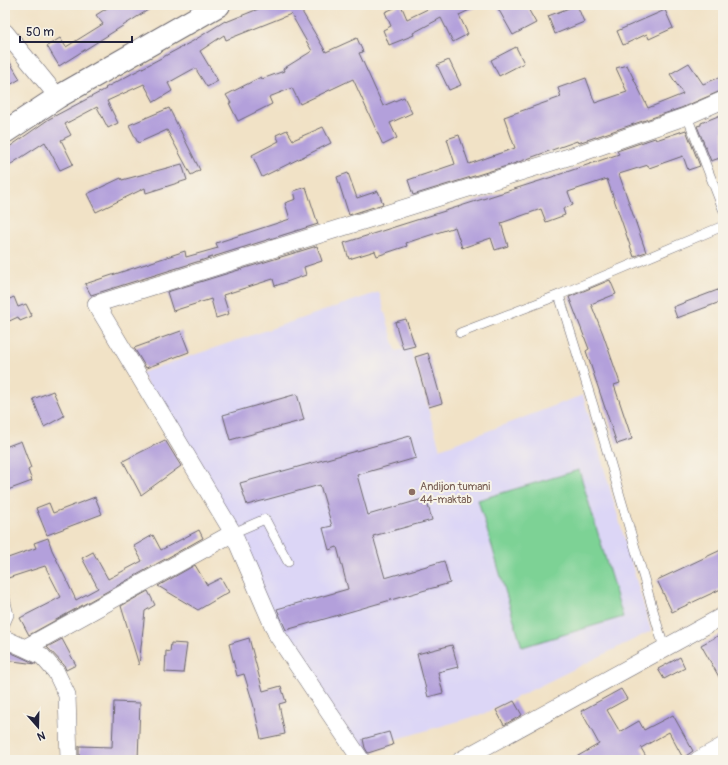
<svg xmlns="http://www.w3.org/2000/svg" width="728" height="765" viewBox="0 0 728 765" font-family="Pangolin,sans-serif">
<rect width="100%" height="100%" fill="#f7f3e8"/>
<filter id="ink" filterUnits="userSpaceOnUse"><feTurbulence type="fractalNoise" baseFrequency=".025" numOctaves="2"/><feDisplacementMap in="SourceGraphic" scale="8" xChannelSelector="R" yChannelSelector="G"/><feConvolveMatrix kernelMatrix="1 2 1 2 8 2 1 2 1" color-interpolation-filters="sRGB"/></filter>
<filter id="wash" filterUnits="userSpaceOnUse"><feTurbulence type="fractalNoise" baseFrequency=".012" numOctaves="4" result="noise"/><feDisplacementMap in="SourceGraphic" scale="16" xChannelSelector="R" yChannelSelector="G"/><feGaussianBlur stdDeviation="0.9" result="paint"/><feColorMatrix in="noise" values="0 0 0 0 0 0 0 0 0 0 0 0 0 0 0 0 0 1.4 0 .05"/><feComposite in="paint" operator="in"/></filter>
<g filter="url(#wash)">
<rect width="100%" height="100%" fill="#f1e2c6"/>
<path fill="#dcd6f6" d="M379,292L396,351L410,348L440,449L583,395L651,631L483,714L359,750L279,634L141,373Z"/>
<path fill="#7dd295" stroke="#507a68" d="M579,470L623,617L522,647L478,500Z"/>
<g id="blocks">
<path fill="#b3a0db" d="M112,5H156L59,66L47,46L60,38L66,47L103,24L96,15Z
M268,5H312L301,10L326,52L357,38L363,52L359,53L383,106L404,97L412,113L390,123L397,138L383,145L353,79L300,104L292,88L269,97L272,104L238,121L229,103H231L226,95L261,77L262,79L284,71L283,69L312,51L291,14L226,40L224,35L200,51L218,81L207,87L195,68L168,83L172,91L154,102L144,84L107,101L118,123L108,128L97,107L65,124L71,135L61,140L73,164L60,170L45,142L5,168V150L49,119L106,89L105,88L193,41L225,21L226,22Z
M401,5L407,19L436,5H480L459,15L468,34L453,42L441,18L413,33L414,35L389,45L383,30L391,26L385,12Z
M496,5H526L536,23L513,35Z
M577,5L584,22L555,34L548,16Z
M665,10L673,28L649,39L647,34L623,45L617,31Z
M516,47L524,63L499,76L491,60Z
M5,54L20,79L5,88Z
M449,60L461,85L449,90L437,65Z
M689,63L703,84L723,76V90L681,108L578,143L577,141L513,164L413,195L408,180L455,164L447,139L459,135L469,164L515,148L504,117L561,97L558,88L586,78L595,103L627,92L616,68L627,65L648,108L683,94L670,74Z
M169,108L200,170L191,175L167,130L138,143L129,125Z
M723,114V157L711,161L697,126L701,125V123Z
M323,127L331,143L262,177L252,155L279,141L276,135L287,130L293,140Z
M686,130L700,166L688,170L683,156L649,168L648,165L619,174L646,252L640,254L634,257L607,179L568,192L573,205L563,209L565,215L546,222L541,209L501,223L508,246L495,250L491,238L462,248L455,227L406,243L407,246L377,256L375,251L349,259L344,243L552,177L619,154L617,151L655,138L656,140Z
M182,164L187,180L146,193L145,188L96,212L87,194L121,178L122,180Z
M348,173L357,198L378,191L383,204L349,215L337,177Z
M306,187L318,224L91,295L85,284L185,251L186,257L218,248L216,243L290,219L285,203L296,199L294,191Z
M317,246L322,261L304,267L306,275L275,286L273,279L223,295L229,314L216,318L211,299L173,311L167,292Z
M610,280L616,294L591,304L603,334L620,383L614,385L632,439L617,444L586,351L589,349L569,297Z
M723,288V301L677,318L673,307Z
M14,297L18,307L26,304L32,316L20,321L18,317L5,323V301Z
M406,319L415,346L403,349L395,322Z
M181,331L189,352L146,368L134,348Z
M428,353L442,403L429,407L415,357Z
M53,391L64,416L44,427L33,399Z
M297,394L304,420L230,440L223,415Z
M410,436L416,458L357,475L368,515L426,498L432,520L373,536L385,578L444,561L450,583L286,630L277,609L348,589L337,547L329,550L323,528L332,526L320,485L247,505L240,483Z
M165,440L181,466L141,495L123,461Z
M21,441L31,468L28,470L32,481L5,491V447Z
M95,497L102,514L47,535L36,508L49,503L53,513Z
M199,530L203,538L29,635L20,618L61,597L45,566L5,579V559L36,548L34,543L48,538L52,550L76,600L98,588L82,558L93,552L108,579L142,561L134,546L153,535L161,550Z
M723,549V588L672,612L657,580Z
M195,565L207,585L221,578L229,592L198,610L158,586Z
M148,591L155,605L145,611L139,665L121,606Z
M723,633V684L701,645Z
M249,638L263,691L281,686L286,702L279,704L285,734L261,739L253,703L244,674L237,676L229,644Z
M62,639L76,665L66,670L64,665L47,647Z
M171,643L187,644L183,673L165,672L166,651L170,652Z
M452,645L458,667L438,672L443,693L428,697L417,654Z
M5,650L21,657L36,664L5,660Z
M680,657L685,668L664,679L658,669Z
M621,689L627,699L607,710L620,732L639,721L644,730L673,715L693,751L683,758L669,732L641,748L648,760H571L599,744L581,711Z
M514,701L522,715L504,725L496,710Z
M114,702L140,703L138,760H79V746L112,747Z
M389,732L393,745L368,753L365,748L363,739Z"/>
</g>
</g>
<g filter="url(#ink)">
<use href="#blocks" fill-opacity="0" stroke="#6a656c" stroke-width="1"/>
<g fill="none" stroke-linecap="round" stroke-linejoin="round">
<g stroke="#6a656c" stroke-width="10">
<path id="service" d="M687,116L723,209
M559,295L605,444L664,648
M460,333L559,295L723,226
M233,533L265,519L288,562
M5,598L9,615L5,624"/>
</g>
<g stroke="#6a656c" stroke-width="18">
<path id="minor" d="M5,32L58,97
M5,639L25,648
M69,760L67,695L56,672L42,656L25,648L233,533
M361,760L277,635L233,533L96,304L578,154L687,116L723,100
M461,760L723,616
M698,760L723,746"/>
</g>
<g stroke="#6a656c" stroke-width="24">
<path id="tertiary" d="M5,132L58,97L219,5"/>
</g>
<use href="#service" stroke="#fff" stroke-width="9"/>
<use href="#minor" stroke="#fff" stroke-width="17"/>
<use href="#tertiary" stroke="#fff" stroke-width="22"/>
</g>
</g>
<circle fill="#8d6e63" stroke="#f7f3e8" stroke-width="1.5" cx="412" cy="492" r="4"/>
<g text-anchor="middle" stroke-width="4" stroke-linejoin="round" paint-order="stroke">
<g font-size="11" fill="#785e54" stroke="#f7f3e8" text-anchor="start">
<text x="420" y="490">Andijon tumani<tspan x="420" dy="13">44-maktab</tspan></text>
</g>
</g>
<rect width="728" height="765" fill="none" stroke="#f7f3e8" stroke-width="20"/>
<g transform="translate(38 727) rotate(160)" stroke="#f7f3e8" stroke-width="3" paint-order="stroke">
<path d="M0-3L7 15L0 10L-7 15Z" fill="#22223b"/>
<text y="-6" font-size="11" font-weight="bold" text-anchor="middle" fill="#22223b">N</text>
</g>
<path d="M20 36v6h112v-6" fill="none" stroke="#22223b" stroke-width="2"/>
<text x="26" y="36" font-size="12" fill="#22223b" stroke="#f7f3e8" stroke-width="3" paint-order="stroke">50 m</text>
</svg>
